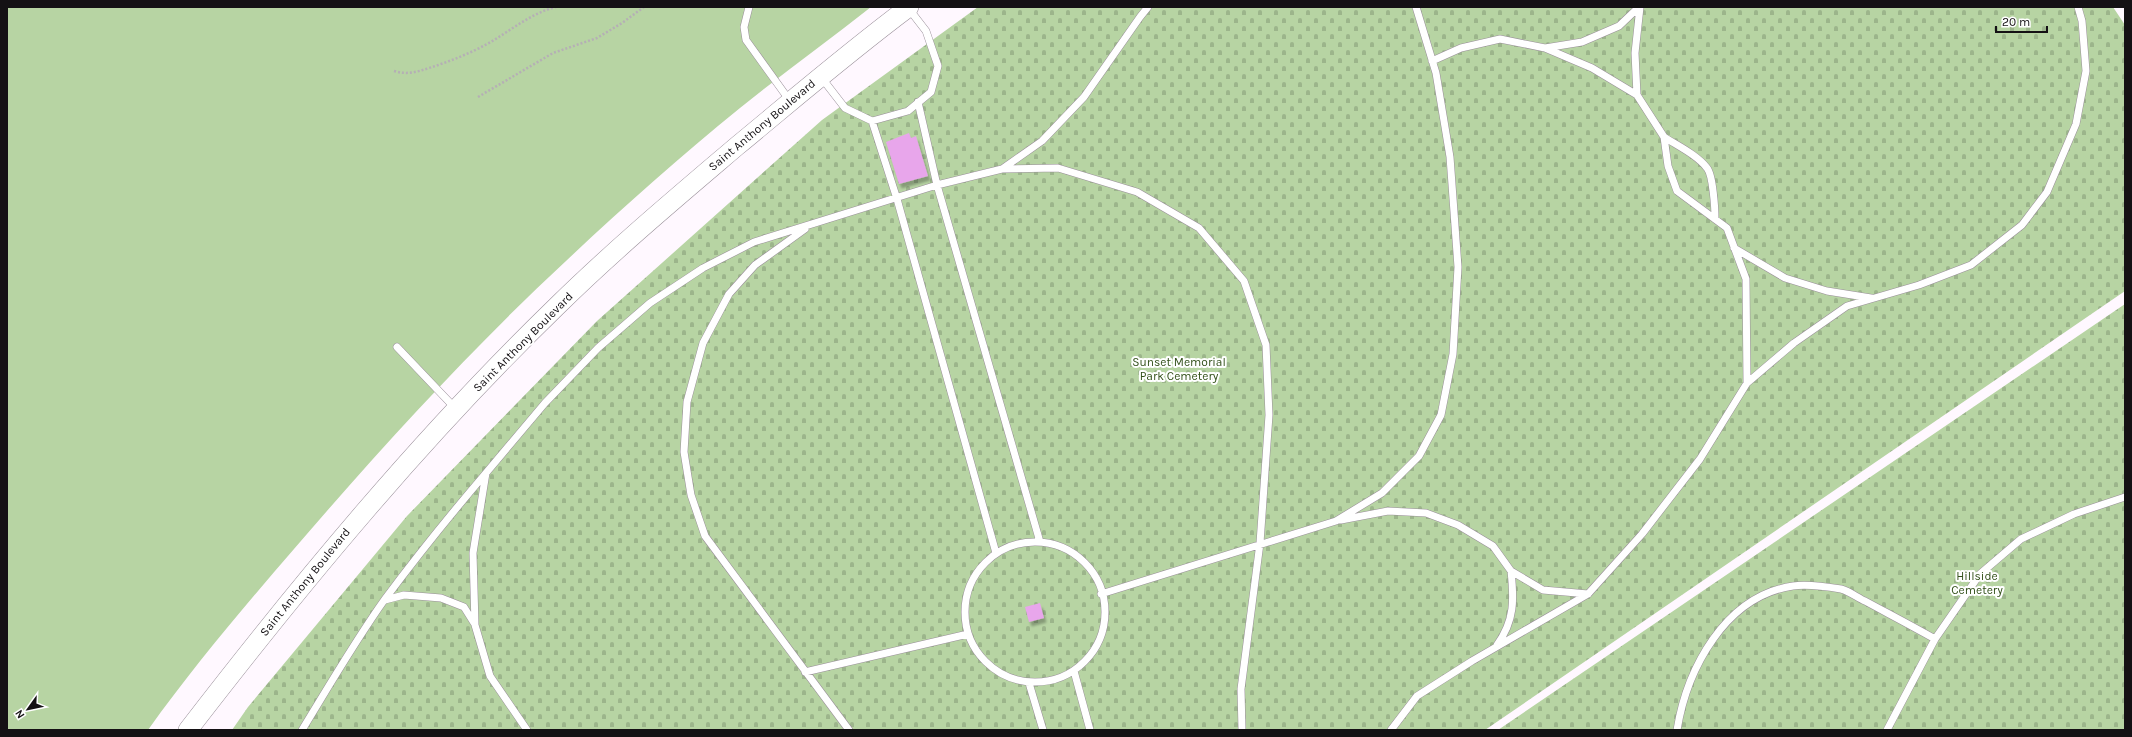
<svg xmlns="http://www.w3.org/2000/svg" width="2132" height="737" viewBox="0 0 2132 737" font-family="Karla,sans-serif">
<defs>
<pattern id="cemetery-stones" width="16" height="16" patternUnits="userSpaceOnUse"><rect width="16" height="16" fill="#b7d4a3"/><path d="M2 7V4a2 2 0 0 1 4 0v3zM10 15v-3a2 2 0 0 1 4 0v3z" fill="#9cb58b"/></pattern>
<filter id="shadow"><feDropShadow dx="2.5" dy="4.5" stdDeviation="1" flood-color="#0004"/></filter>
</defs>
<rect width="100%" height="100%" fill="#fff8ff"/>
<path fill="#b7d4a3" d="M7,7H871C828,41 783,73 740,108C681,156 622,208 566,261C469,351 380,449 294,549C243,608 193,667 148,730H7Z"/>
<path fill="url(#cemetery-stones)" d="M978,7H2113L2125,25V291L1485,730H232L248,707L407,516L597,321L822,120Z
M2125,304V730H1498Z"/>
<path fill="#e8a6eb" filter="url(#shadow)" d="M909,133L911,138L916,136L928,176L899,184L886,142Z
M1040,603L1044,618L1029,622L1025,607Z"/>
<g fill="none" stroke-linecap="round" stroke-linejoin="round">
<g stroke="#998f99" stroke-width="8">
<path id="service" d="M749,7L744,27L746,40L790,101
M1545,48L1582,42L1619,26L1639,7
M1432,61L1461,48L1500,39L1545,48L1592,68L1637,95L1664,137L1668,166L1677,191L1727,228L1746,279L1747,383
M821,77L845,108L872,121L908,111L931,92L938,66L926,31L909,9
M1637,95L1635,53L1640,7
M918,102L937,185L1040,542
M872,121L897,199L996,553
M1664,137C1678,146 1697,155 1707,168C1713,175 1715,209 1715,219
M1002,169L1042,141L1084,97L1140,17L1148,7
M805,229L755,265L729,294L703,343L687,402L684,452L691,495L705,536L849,730
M1734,248L1785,278L1827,291L1871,298
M397,347L455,408
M1341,520L1388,511L1426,513L1458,525L1493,546L1511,571L1543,590L1588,594
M965 612a70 70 0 1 1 140 0a70 70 0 1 1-140 0Z
M1101,594L1336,521L1382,493L1419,456L1441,415L1453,354L1458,267L1450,157L1436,73L1416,7
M385,600L404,595L441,598L464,607L474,623
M1497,645C1515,620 1514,599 1511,571
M1074,671L1090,730
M805,672L968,634
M1029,683L1043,730
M302,730C329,686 355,641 385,599C417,556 451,514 486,473
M527,730L490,676L475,625L473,553L486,473L545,403L598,348L650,303L703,268L754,242L937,185L1002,169L1058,168L1137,192L1199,228L1244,281L1266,345L1269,415L1260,543L1241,689L1242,730
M1391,730L1417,696L1472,661L1588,594L1642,534L1700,459L1747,383L1794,343L1847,306L1919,285L1971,265L2022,225L2047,192L2076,124L2086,71L2082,21L2078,7
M1677,730C1687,669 1725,596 1793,586C1805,584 1829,587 1841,589C1849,591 1858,598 1865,601C1889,614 1912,626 1935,639
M1887,730L1935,639L1980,574L2021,539L2074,514L2125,497"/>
</g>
<g stroke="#998f99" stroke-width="20">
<path id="tertiary" d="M188,730C302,582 422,437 556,307C614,250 676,198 737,146C794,99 850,51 909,7"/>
</g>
<path stroke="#b5afb5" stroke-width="2.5" stroke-dasharray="2 2" stroke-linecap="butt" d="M394,71C407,75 417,72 429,68C451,61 474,52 494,40C514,28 532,13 556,7
M478,97L553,53L597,38L622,23L644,7"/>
<use href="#service" stroke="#fff" stroke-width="7"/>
<use href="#tertiary" stroke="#fff" stroke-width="19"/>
</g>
<g text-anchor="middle" stroke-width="4" stroke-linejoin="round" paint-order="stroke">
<g font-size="12" fill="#141114" stroke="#fff">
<text transform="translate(762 125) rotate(-40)" y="4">Saint Anthony Boulevard</text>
<text transform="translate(523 342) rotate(-45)" y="4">Saint Anthony Boulevard</text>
<text transform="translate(305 582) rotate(-51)" y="4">Saint Anthony Boulevard</text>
</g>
<g font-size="12" fill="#325019" stroke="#fff">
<text x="1179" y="366">Sunset Memorial<tspan x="1179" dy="14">Park Cemetery</tspan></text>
<text x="1977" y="580">Hillside<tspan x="1977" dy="14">Cemetery</tspan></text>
</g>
</g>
<rect width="2132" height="737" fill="none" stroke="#141114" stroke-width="16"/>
<g transform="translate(28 709) rotate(237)" stroke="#ffffff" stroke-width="3" paint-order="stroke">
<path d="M0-3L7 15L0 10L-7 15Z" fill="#141114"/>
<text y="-6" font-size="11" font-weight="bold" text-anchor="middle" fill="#141114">N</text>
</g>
<path d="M1996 26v6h51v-6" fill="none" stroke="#141114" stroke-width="2"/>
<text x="2002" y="26" font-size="12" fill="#141114" stroke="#ffffff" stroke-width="3" paint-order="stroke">20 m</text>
</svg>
